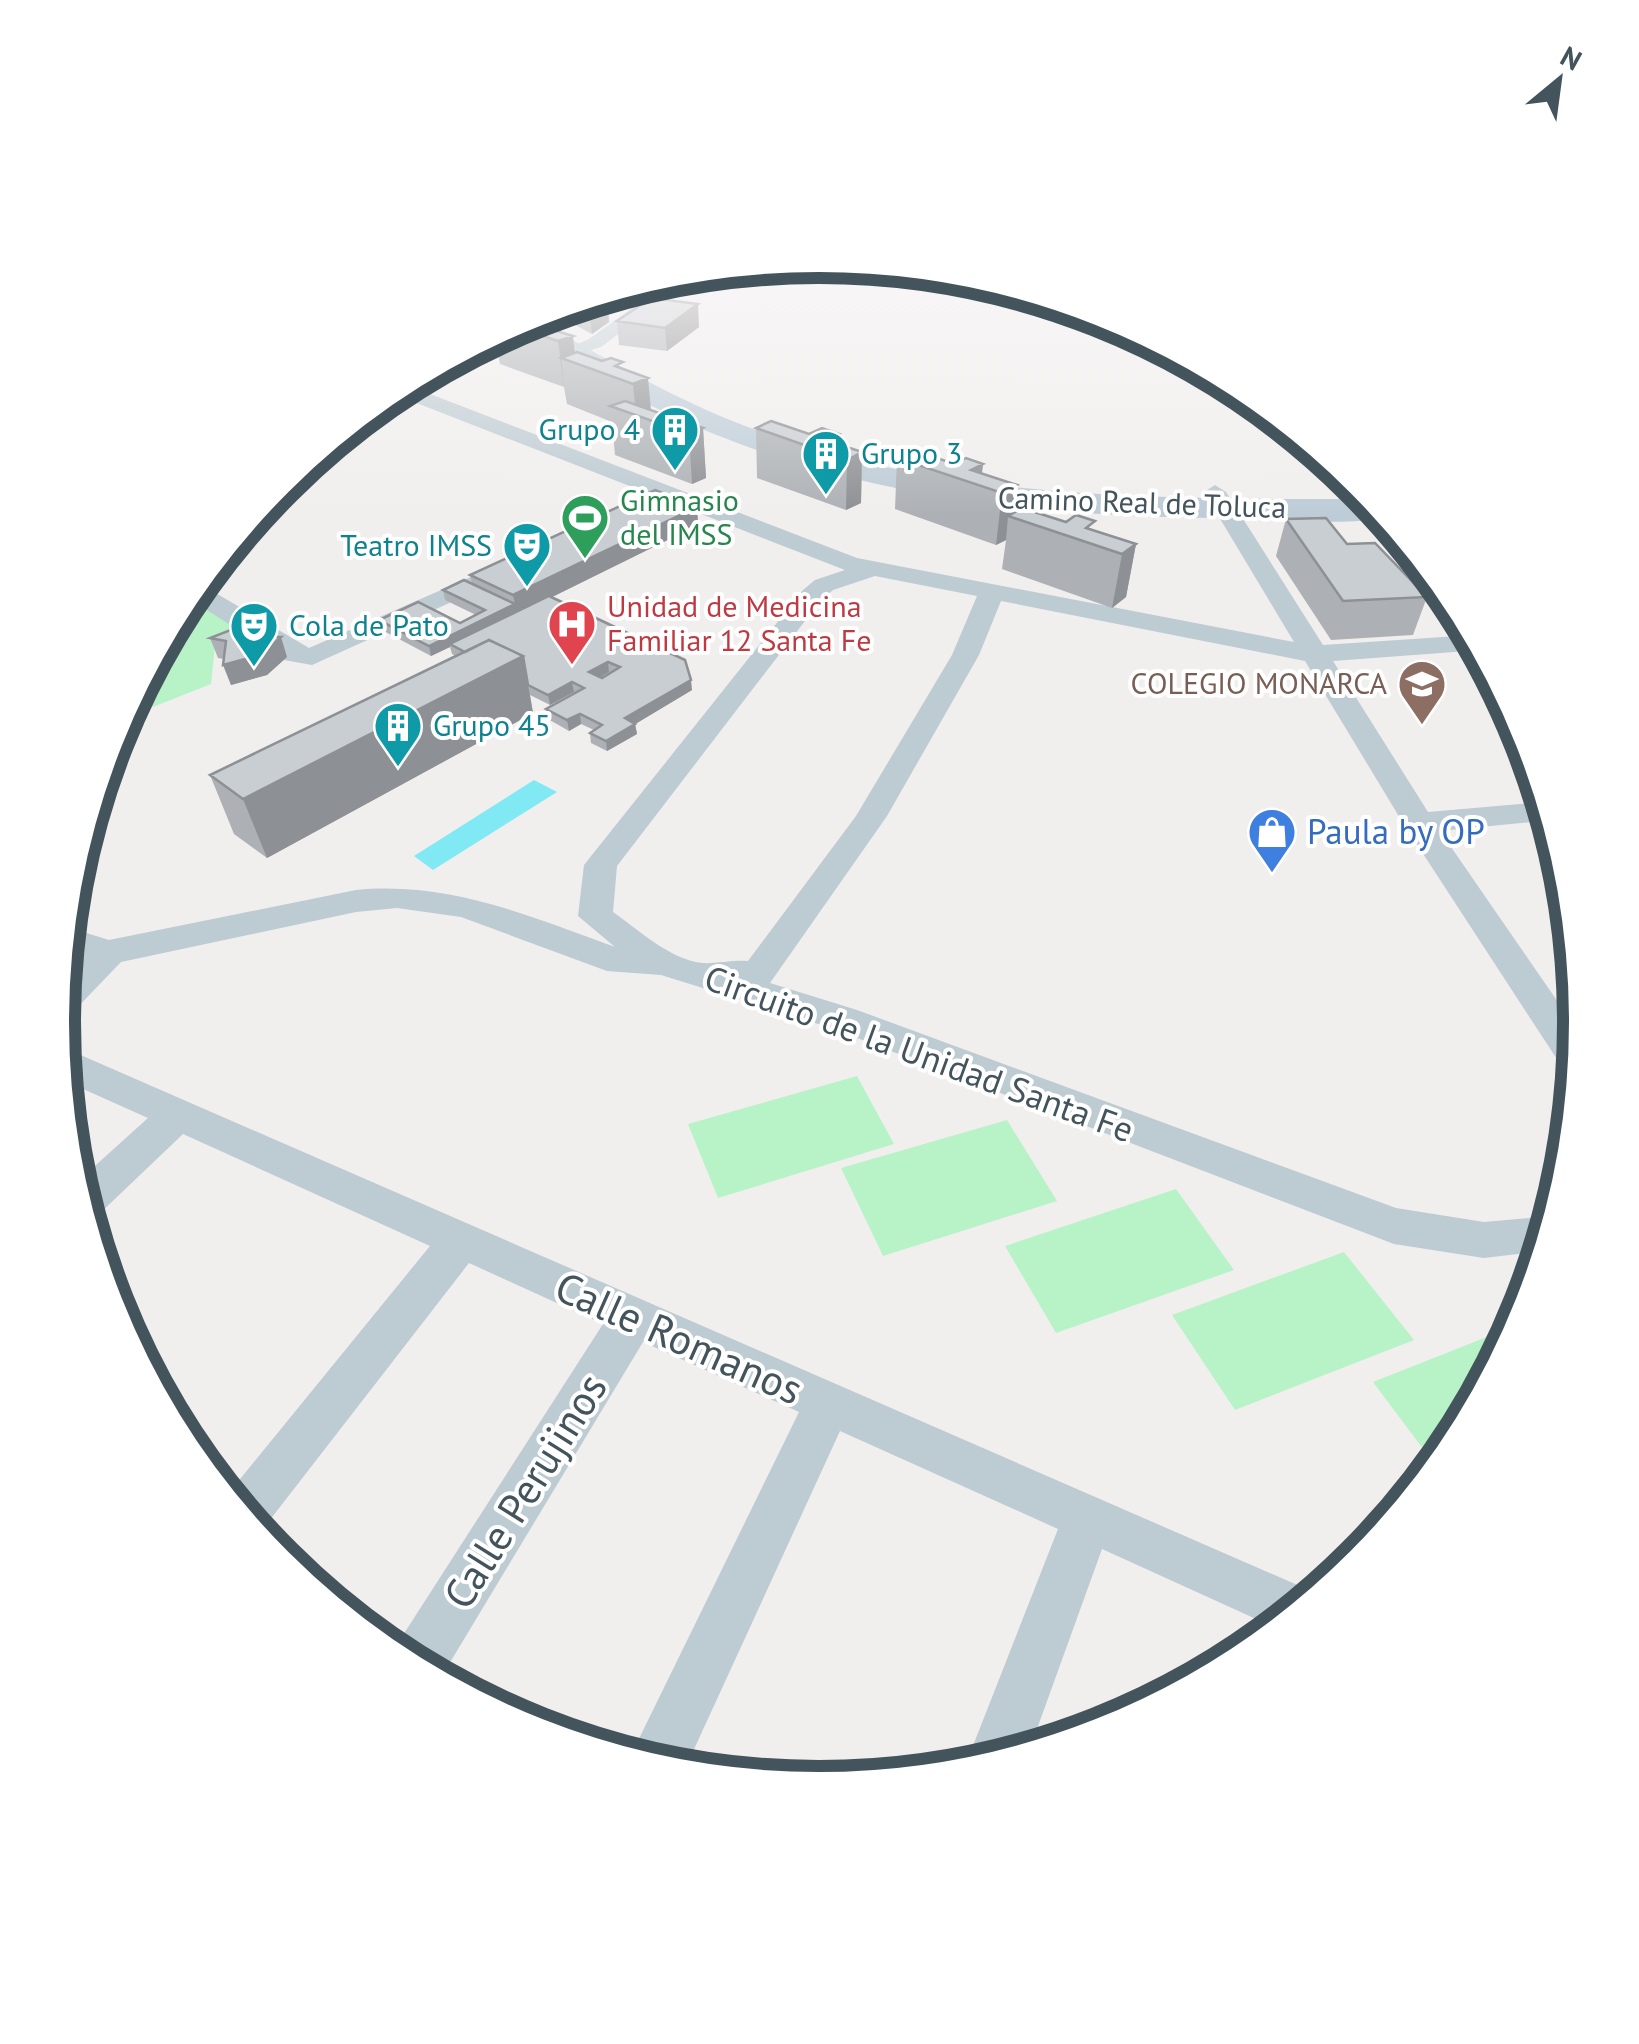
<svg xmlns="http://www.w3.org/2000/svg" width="1639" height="2044" viewBox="0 0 1639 2044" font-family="'PT Sans',sans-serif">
<rect width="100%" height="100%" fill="#f1eeee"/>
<path fill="#b8f3c8" d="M193,590L267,634L215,645L211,684L153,707L135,694Z
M857,1076L894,1144L718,1198L688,1124Z
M1007,1120L1057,1201L883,1256L841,1168Z
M1176,1189L1234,1270L1056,1333L1005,1246Z
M1344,1252L1414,1340L1235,1410L1172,1315Z
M1517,1325L1453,1446L1436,1466L1373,1382Z"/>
<path fill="#81e9f4" d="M534,780L557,792L433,870L414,856Z"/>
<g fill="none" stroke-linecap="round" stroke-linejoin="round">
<path fill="#bdcbd2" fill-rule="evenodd" d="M818,260L969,275L982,279L975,282L783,264Z
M701,272L601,347L574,355L565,350L589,339L680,274Z
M404,384L857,558L1294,642L1204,492L1215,485L1226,492L1323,645L1473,635L1481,650L1333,661L1428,812L1545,802L1551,820L1440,831L1580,1034L1576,1074L1564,1070L1403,823L1305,661L1001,601L979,655L887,816L770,983L857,1010L1396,1208L1484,1222L1553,1216L1543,1251L1484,1258L1394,1244L831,1028L661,975L607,971L461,917L397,908L356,912L121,962L72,1013L58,1017L62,979L84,957L65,951L67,927L109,940L356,890C449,881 529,916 615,947L578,916L584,865L803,590L815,580L845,570L391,393ZM875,576L977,596L952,655L856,816L748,961C733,960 714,964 702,963C669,959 639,930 613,912L617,866L821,600L833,590Z
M489,569L501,576L498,581L312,665L284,660L187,597L202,585L309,648Z
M60,1049L76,1053L1318,1594L1276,1628L1102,1549L1029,1751L970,1769L967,1761L1058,1529L840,1431L684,1771L630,1757L799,1412L643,1342L440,1679L396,1655V1646L603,1324L469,1263L259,1534L227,1495L430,1246L183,1134L97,1216L87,1220L76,1183L148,1118L63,1080Z"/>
<path fill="#bdccd7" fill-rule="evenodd" d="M530,317C602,355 672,399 748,427C948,502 1161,499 1372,499L1386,517C1345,527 1271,518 1227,518C1057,517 887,501 727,439C652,411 580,368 512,327Z"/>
</g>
<path fill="#adb1b5" d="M594,298L607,299L609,322L592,334L568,321L566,307Z
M523,321L557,331L575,353L624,369L651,410L703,428L706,478L692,484L615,455L612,422L567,404L564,387L500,364L498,354L425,378L419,376Z
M617,321L699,327L667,351L619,345Z
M756,428L809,434H839V444L862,452L861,503L846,510L757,478Z
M897,458L955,464H983L982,473L1017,485L1013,513L1094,530L1136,544L1126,597L1112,608L1002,569L1006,540L996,545L895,509Z
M697,507L698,525L552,597L692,690L635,724L637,734L607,751L591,743L590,733L594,730L581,724L569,731L548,719L546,709L575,693L574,692L550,705L530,695L533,713L267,858L234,834L210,775L456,656L452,654L450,647L431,656L382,630L379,620L460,623L476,615L445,600L443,590L472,584L470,575Z
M1286,519L1347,544L1427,597L1413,635L1331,640L1276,556Z
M238,627L242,637L287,657L267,675L231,685L224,659L218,658L210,638Z"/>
<path fill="#8d9094" d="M607,299L609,322L592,334L589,310Z
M698,304L699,327L667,351L665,328Z
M495,336L498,354L425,378L424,373Z
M573,336L576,364L561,358L564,387L558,341Z
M648,378L652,421L636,416L633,384Z
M684,412L685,433L671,417Z
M703,428L706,478L692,484L689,434Z
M839,434V457L826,440Z
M862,452L861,503L846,510L847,460Z
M983,464L980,486L971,470Z
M1017,485L1013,518L1008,516L1006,540L996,545L1002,493Z
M697,507L698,525L453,646L450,644V647L431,656L429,646L515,604L513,595Z
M1136,544L1126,597L1112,608L1122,554Z
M281,637L287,657L267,675L231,685L223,665Z
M523,656L533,713L267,858L243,799Z
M608,662L609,672L591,682L589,672Z
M691,680L692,690L627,729L625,718Z
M572,682L574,692L550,705L548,695Z
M580,714L581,724L569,731L567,720Z
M635,724L637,734L607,751L606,741Z"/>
<path fill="#c9ced3" stroke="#8d9094" stroke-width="2.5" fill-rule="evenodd" d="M594,298L607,299L589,310L575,304Z
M651,298L698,304L665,328L617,321Z
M523,321L534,324L547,321L556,324L544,327L573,336L558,341L513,326Z
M577,352L602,361L611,358L623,362L615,366L648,378L633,384L561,358Z
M625,401L659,413L672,408L684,412L671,417L703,428L689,434L610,406Z
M771,421L809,434L822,428L839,434L826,440L862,452L847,460L756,428Z
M912,450L955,464L966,458L983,464L971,470L1017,485L1002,493L897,458Z
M655,490L697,507L513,595L470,575Z
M1022,508L1066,522L1076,515L1095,521L1086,528L1136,544L1122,554L1008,516Z
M1326,518L1347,544L1375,543L1427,597L1343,601L1286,519Z
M464,580L515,604L429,646L379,620L418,602L460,623L485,610L443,590Z
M549,596L685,660L691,680L625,718L635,724L606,741L590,733L602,725L580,714L567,720L546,709L584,688L572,682L548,695L528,685L523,656L489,640L465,652L450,644ZM608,662L620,667L602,678L589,672Z
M238,627V637H281L260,655L223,665L226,641L210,638Z
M489,640L523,656L243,799L210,775Z"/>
<linearGradient id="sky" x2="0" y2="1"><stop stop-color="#7fc9ed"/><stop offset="0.44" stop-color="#f9f7f7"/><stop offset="1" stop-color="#f9f7f7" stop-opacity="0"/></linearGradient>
<rect width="1639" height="515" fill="url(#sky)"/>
<defs>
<g id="building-pin" transform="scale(2.5)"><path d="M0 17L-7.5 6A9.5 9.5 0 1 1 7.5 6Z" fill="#0f9aa8" stroke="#fff"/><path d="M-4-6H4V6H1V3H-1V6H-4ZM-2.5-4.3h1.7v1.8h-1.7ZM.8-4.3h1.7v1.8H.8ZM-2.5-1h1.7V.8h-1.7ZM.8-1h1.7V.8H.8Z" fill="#fff"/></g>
<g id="stadium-pin" transform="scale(2.5)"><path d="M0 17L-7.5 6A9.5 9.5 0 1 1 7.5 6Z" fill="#2e9e5b" stroke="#fff"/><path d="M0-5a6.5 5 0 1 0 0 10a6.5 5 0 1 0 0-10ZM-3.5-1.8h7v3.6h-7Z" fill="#fff"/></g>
<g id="theatre-pin" transform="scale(2.5)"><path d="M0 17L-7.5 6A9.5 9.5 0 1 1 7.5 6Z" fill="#0f9aa8" stroke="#fff"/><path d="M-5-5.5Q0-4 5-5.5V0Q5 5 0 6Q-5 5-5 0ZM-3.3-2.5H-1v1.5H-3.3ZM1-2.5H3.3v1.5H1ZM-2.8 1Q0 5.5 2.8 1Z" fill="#fff"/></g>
<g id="hospital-pin" transform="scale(2.5)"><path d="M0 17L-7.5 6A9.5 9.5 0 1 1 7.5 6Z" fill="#e0444e" stroke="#fff"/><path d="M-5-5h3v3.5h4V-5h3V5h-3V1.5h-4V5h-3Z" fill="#fff"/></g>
<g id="school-pin" transform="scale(2.5)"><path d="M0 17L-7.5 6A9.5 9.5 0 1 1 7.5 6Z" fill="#8d6e63" stroke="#fff"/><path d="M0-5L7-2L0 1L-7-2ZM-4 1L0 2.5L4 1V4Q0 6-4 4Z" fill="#fff"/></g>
<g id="shop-pin" transform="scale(2.5)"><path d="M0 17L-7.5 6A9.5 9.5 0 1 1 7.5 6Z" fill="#3f7fe0" stroke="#fff"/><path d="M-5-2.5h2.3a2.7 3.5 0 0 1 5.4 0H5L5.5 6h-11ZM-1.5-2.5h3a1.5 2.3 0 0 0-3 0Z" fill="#fff"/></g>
</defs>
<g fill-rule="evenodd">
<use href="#building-pin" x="675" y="430"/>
<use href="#building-pin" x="826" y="454"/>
<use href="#stadium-pin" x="585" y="518"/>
<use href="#theatre-pin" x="527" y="546"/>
<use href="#hospital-pin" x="572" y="624"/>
<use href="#theatre-pin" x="254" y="626"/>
<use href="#school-pin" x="1422" y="684"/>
<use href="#building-pin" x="398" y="726"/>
<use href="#shop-pin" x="1272" y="832"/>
</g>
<g text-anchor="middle" stroke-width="8" stroke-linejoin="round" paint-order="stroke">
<g font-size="30" fill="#0d838f" stroke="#fff" text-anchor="start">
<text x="640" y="440" text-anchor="end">Grupo 4</text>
<text x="861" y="464">Grupo 3</text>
<text x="492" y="556" text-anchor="end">Teatro IMSS</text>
<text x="289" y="636">Cola de Pato</text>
<text x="433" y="736">Grupo 45</text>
</g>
<g font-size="30" fill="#27864d" stroke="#fff" text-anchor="start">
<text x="620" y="511">Gimnasio<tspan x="620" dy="34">del IMSS</tspan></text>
</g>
<g font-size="30" fill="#44545d" stroke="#fff">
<text transform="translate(1142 503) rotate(2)" y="10">Camino Real de Toluca</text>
</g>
<g font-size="30" fill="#be3a42" stroke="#fff" text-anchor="start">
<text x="607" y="617">Unidad de Medicina<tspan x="607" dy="34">Familiar 12 Santa Fe</tspan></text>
</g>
<g font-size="30" fill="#785e54" stroke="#fff" text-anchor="end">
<text x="1387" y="694">COLEGIO MONARCA</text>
</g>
<g font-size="35" fill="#366cbe" stroke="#fff" text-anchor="start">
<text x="1307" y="844">Paula by OP</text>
</g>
<g font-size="35" fill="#44545d" stroke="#fff">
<text transform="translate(919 1054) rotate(20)" y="12">Circuito de la Unidad Santa Fe</text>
</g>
<g font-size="42" fill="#44545d" stroke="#fff">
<text transform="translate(679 1338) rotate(24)" y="15">Calle Romanos</text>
<text transform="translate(525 1491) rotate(-58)" y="15">Calle Perujinos</text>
</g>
</g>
<path d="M0 0H1639V2044H0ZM75 1022a744 744 0 1 1 1488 0a744 744 0 1 1-1488 0Z" fill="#fff" fill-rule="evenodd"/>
<path fill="none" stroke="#44545d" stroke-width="12" d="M75 1022a744 744 0 1 1 1488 0a744 744 0 1 1-1488 0Z"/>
<g transform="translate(1559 80) rotate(29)" stroke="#ffffff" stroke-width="8" paint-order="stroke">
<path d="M0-8L18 38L0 25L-18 38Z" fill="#44545d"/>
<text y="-15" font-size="28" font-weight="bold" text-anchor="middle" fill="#44545d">N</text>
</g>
</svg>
